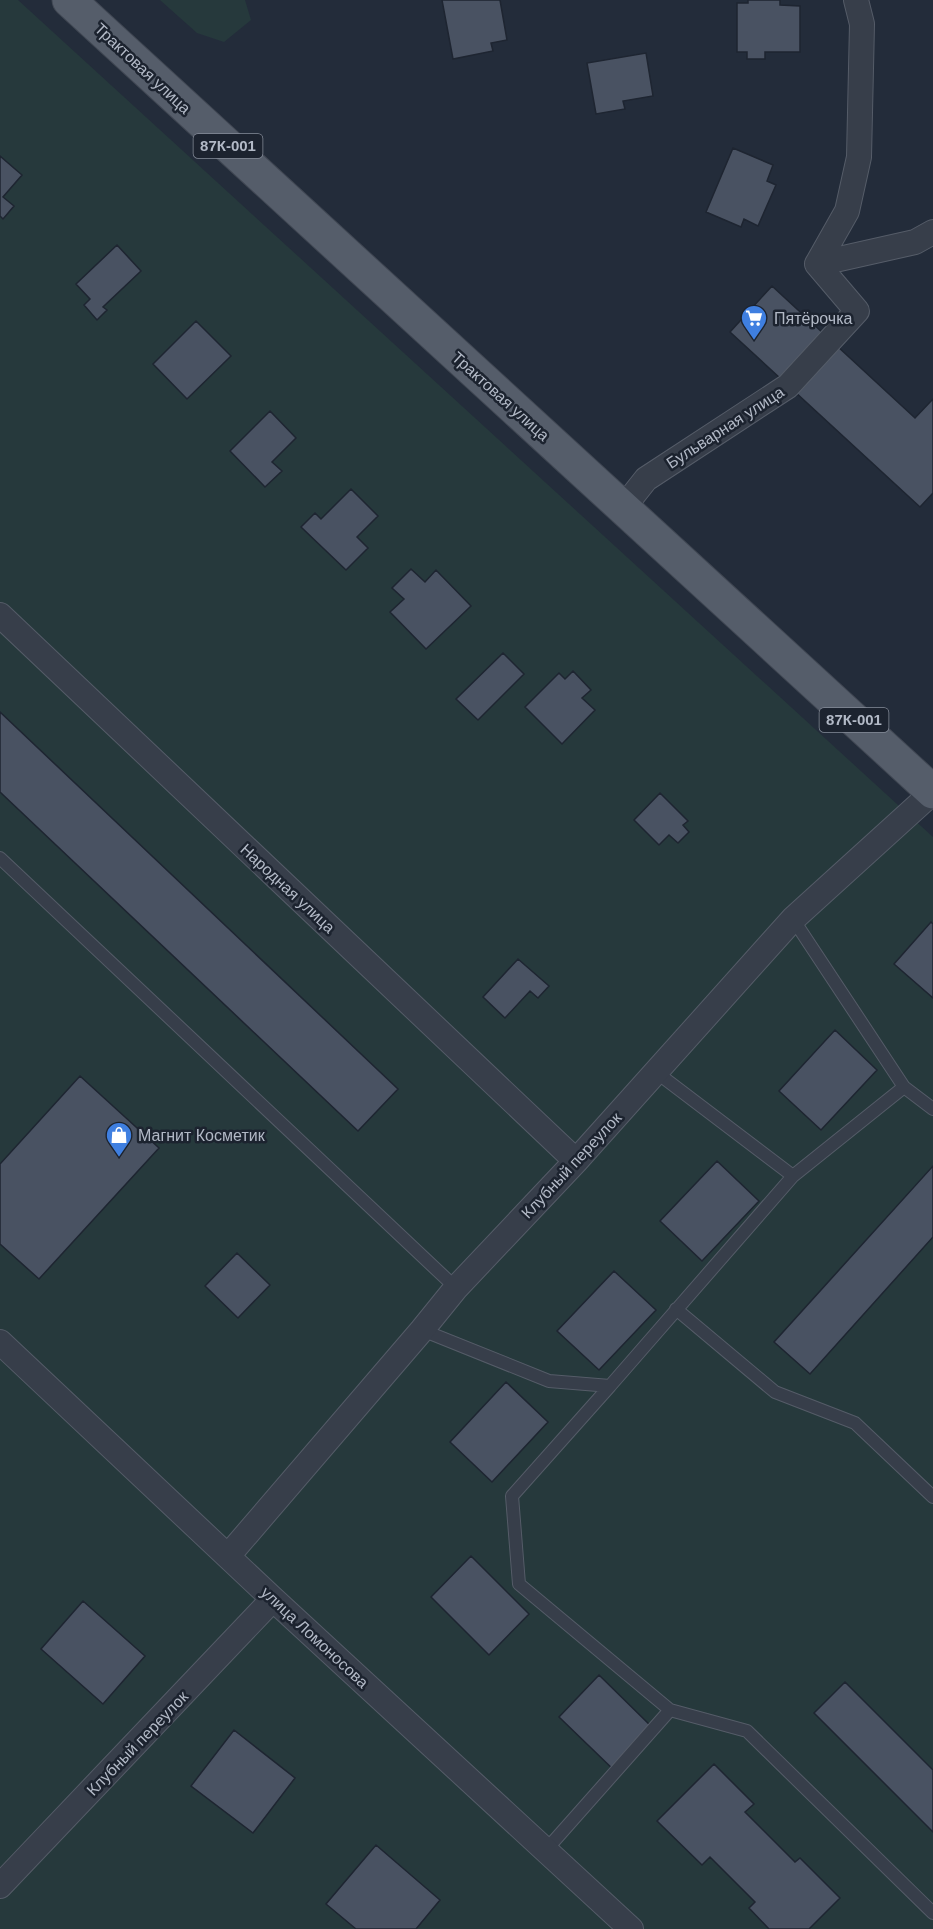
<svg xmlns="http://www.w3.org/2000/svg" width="933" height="1929" viewBox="0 0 933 1929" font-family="Arial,sans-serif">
<rect width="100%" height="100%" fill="#232c3a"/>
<path fill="#26393c" d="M0,0H18L933,837V1929H0Z
M160,0H245L251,20L224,42L197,33Z"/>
<path fill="#495262" stroke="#1e2531" stroke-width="1.5" d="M442,0H500L507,40L491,43L493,51L453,59Z
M748,0H780V5L800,6V52H765V59H747V52H737V3H748Z
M646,53L653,96L623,101L625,109L596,114L587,63Z
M733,148L773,165L767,181L776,185L758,226L744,219L741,227L706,212Z
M0,156L22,175L3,197L14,206L3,219L0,216Z
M117,245L141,271L103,307L107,310L97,320L84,305L90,299L76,284Z
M772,286L915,418L933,399V493L920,507L730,332Z
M196,321L231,356L187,399L153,364Z
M270,411L296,438L272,462L282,471L265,487L230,451Z
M351,489L378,516L357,537L368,548L346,570L301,527L315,513L321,519Z
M411,569L425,582L436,570L471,606L426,649L390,612L404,599L392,588Z
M503,653L524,674L478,720L456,699Z
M573,671L591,690L582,698L595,710L562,744L525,707L559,673L565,679Z
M0,712L398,1089L358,1131L0,792Z
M660,793L688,821L683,825L689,832L678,843L669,835L659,845L634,820Z
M931,922L933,924V998L894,964Z
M518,959L549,986L538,998L530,991L505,1018L483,997Z
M835,1030L877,1070L821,1130L779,1091Z
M80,1076L159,1148L39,1279L0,1244V1164Z
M717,1161L759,1201L702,1261L660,1221Z
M933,1166V1237L810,1374L774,1342Z
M237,1253L270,1285L238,1318L205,1286Z
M614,1271L656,1310L599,1370L557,1331Z
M506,1382L548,1422L492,1482L450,1442Z
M471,1556L529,1614L489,1655L431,1597Z
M83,1601L145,1656L103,1704L41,1649Z
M599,1675L658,1733L618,1774L559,1717Z
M845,1682L933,1770V1832L814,1713Z
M234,1730L295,1778L253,1833L191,1786Z
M714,1764L754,1804L745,1812L795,1862L800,1858L840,1898L809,1929H769L749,1908L755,1902L710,1857L702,1865L657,1821Z
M376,1845L440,1900L416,1929H356L326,1904Z"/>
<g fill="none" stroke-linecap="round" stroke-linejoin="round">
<g stroke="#555c68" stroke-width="14">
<path id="service" d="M0,858L456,1288
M793,919L904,1087L933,1109
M656,1072L793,1176L904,1087
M676,1309L775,1392L855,1423L933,1497
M422,1330L549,1381L610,1386L793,1176
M610,1386L512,1496L519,1584L670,1710L747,1731L933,1913
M546,1850L670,1710"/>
</g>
<g stroke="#555c68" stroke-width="26">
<path id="minor" d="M817,264L847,211L859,157L862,24L856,0
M817,264L915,242L933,232
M623,508L646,479L788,386L857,311L817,264
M0,615L576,1161
M0,1342L273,1599L631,1929
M228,1556L422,1330L456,1288L576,1161L793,919L933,792
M0,1886L273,1599"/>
</g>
<g stroke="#404753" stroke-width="35">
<path id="primary" d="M69,0L933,792"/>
</g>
<use href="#service" stroke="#373e4a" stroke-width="12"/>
<use href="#minor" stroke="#373e4a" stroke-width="24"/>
<use href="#primary" stroke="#555d6a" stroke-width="33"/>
</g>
<defs>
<g id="supermarket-pin" transform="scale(1.35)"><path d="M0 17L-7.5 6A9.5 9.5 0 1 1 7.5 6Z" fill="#3f7fe0" stroke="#1c232f"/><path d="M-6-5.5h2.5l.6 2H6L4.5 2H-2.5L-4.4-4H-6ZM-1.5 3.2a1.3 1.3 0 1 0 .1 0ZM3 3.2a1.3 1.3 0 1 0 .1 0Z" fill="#fff"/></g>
<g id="shop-pin" transform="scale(1.35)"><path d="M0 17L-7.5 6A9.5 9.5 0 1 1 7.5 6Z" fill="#3f7fe0" stroke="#1c232f"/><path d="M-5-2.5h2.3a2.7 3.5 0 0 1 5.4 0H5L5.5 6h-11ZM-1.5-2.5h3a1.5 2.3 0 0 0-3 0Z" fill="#fff"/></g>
</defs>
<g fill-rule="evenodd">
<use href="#supermarket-pin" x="754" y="318"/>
<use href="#shop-pin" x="119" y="1135"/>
</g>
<g text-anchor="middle" stroke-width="5" stroke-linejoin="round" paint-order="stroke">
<g fill="#1c232f" stroke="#858c99" stroke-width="1.5">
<rect x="193.5" y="134" width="69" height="24" rx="4.5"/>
<rect x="819.5" y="708" width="69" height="24" rx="4.5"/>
</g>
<g font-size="15" font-weight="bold" fill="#b2b9c6">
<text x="228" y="151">87К-001</text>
<text x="854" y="725">87К-001</text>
</g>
<g font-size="16" fill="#b2b9c6" stroke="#1c232f">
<text transform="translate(143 68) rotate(43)" y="6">Трактовая улица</text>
<text transform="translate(501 396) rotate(42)" y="6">Трактовая улица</text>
<text transform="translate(725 427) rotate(-33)" y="6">Бульварная улица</text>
<text transform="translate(288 888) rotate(43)" y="6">Народная улица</text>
<text transform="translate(571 1165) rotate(-47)" y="6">Клубный переулок</text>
<text transform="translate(315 1637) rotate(43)" y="6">улица Ломоносова</text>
<text transform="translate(137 1743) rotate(-46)" y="6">Клубный переулок</text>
</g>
<g font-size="16" fill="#b2b9c6" stroke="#1c232f" text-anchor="start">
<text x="774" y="324">Пятёрочка</text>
<text x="138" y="1141">Магнит Косметик</text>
</g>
</g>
</svg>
